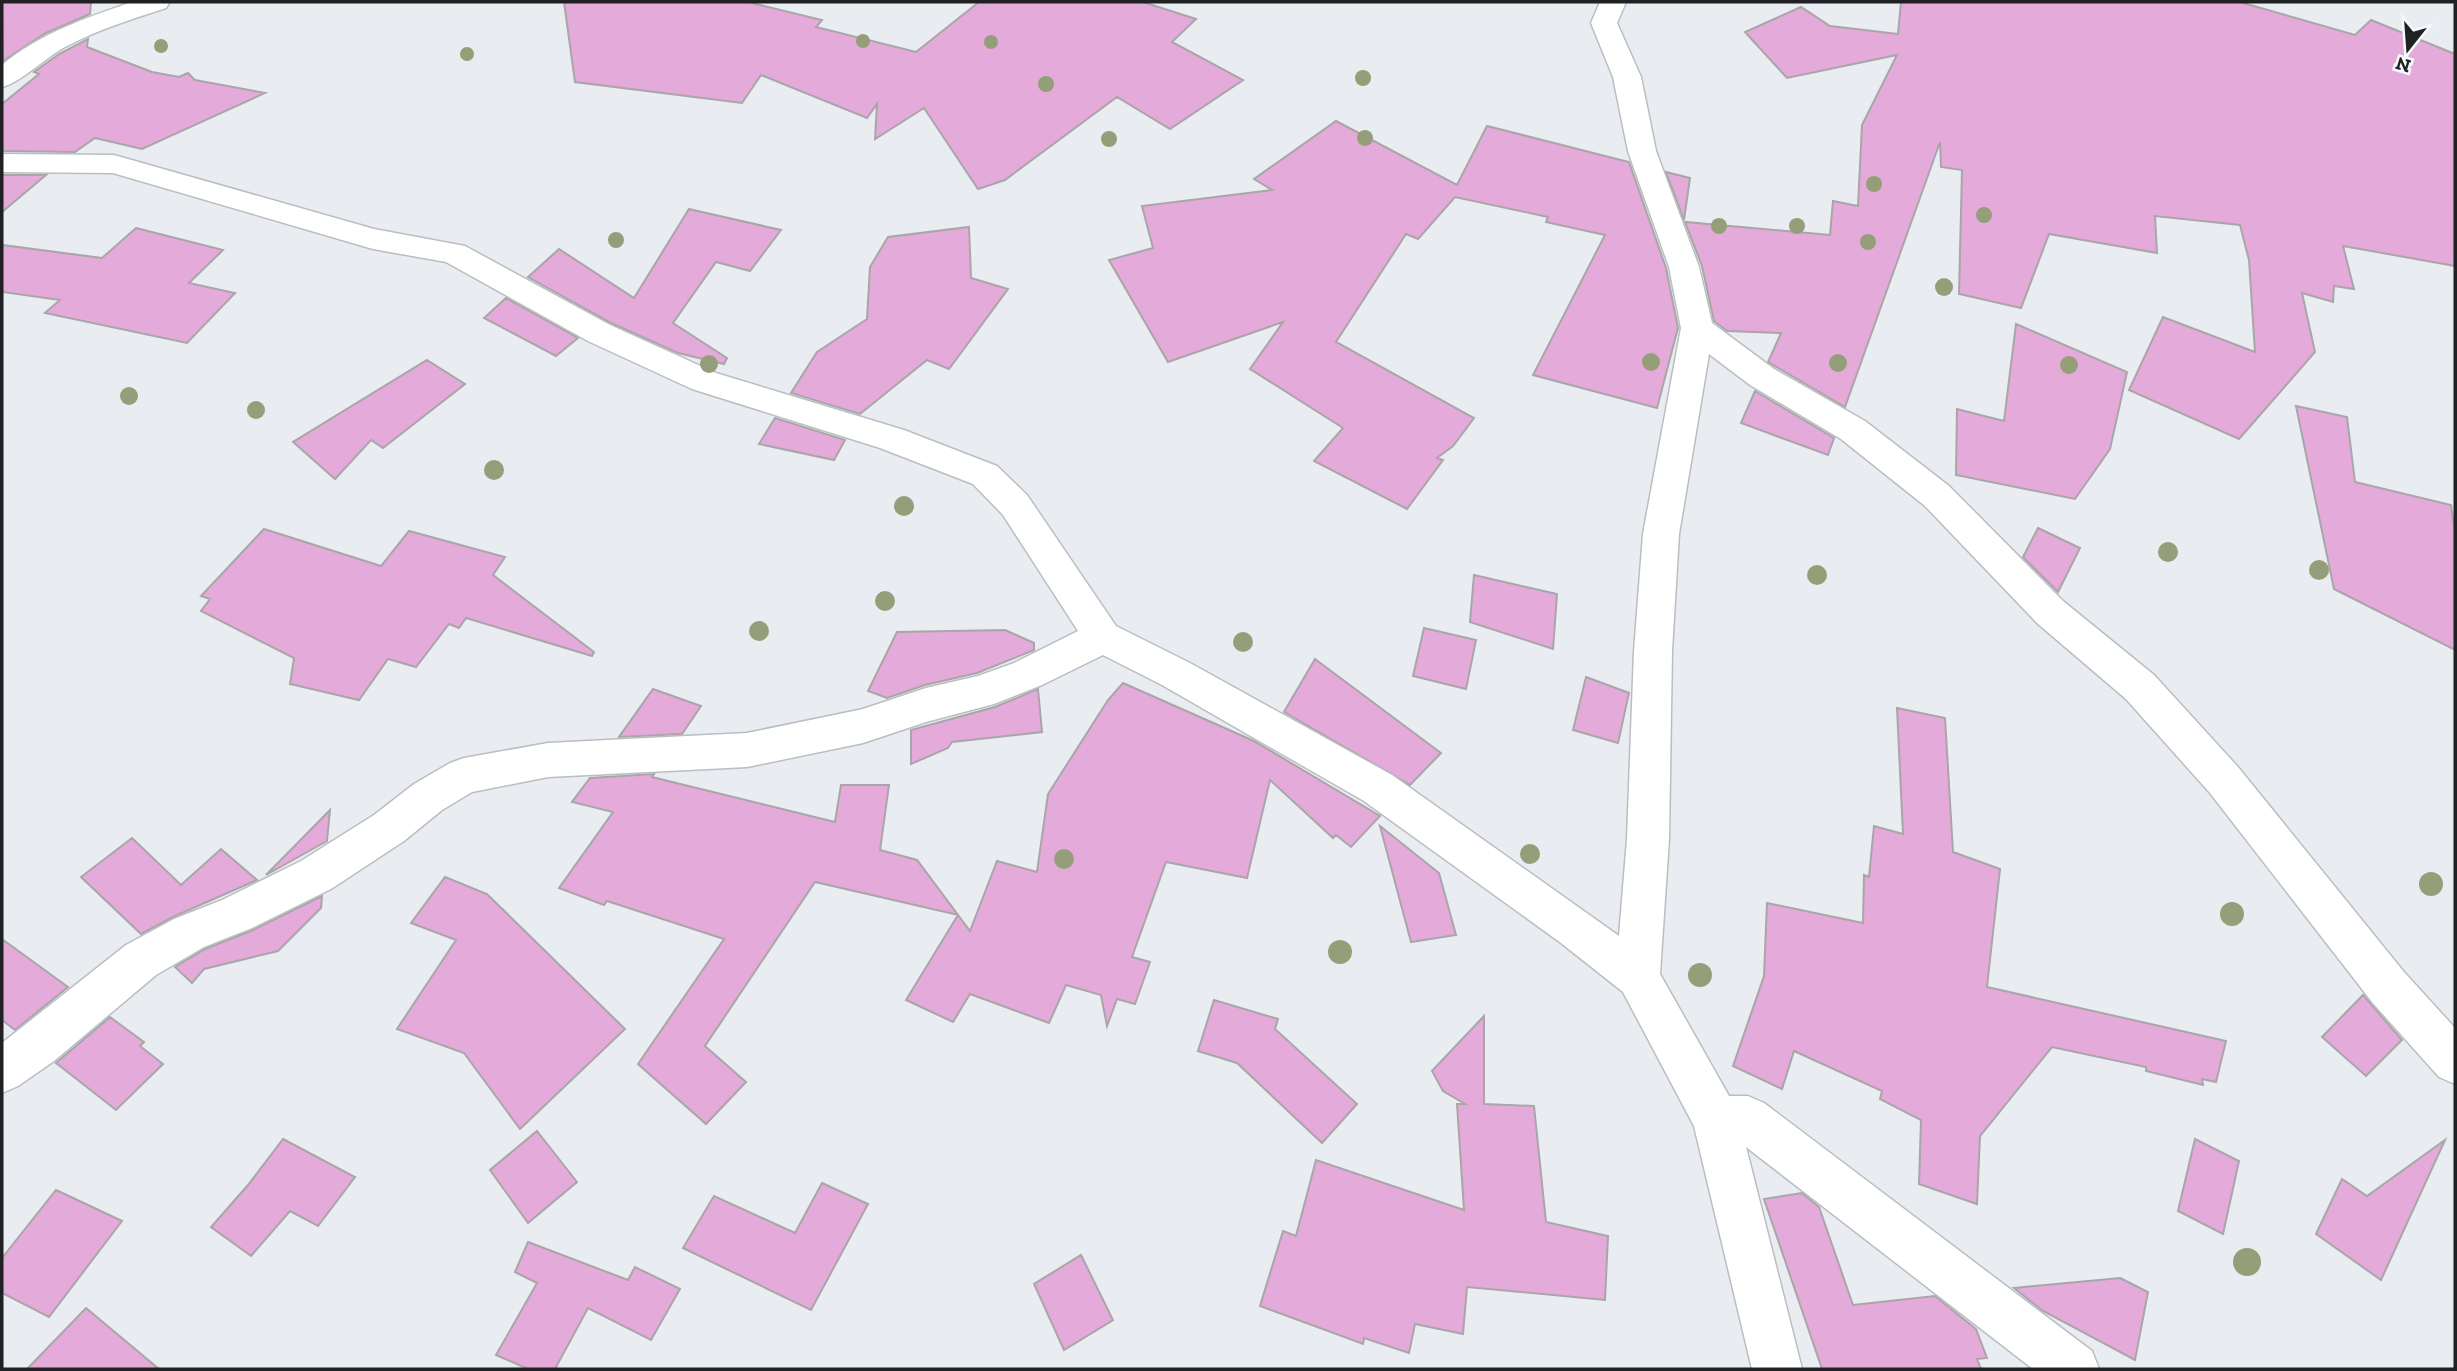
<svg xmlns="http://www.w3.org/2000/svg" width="2457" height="1371" viewBox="0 0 2457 1371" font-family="'Zilla Slab',serif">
<rect width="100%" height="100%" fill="#e9edf1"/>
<path fill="#e4aad9" stroke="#a9a5a8" stroke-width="2" d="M2,2H91L90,14L46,33L3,61Z
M564,2H748L822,20L816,27L916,52L979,2H1143L1196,19L1172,42L1243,80L1170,129L1117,97L1005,180L978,189L924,108L875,139L877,104L867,118L761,75L742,103L575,82Z
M1901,2H2240L2355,35L2371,20L2455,54V266L2343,246L2354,289L2334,286L2333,302L2302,293L2315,352L2239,439L2129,390L2163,317L2255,352L2249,260L2240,225L2155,216L2157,253L2049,234L2021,308L1959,294L1962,170L1941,167L1940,142L1845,407L1768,362L1781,333L1727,331L1714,321L1702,266L1685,222L1830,235L1833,201L1858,206L1862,125L1897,55L1787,78L1745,32L1801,7L1830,26L1898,34Z
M88,39L87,47L152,72L179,77L188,73L195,80L265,93L142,149L95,138L75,152L2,151V104L39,74L34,72L59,54Z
M1336,121L1457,185L1487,126L1629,162L1666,268L1678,328L1657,408L1533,375L1605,235L1546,222L1548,217L1455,197L1418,239L1406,234L1336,342L1474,418L1453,446L1437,458L1443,460L1407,509L1314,461L1343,428L1250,369L1283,322L1168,362L1109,260L1153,248L1142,206L1272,190L1254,179Z
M1666,172L1690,178L1684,220Z
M2,175H46L2,212Z
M689,209L781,230L750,271L716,262L673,323L727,358L724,364L678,353L611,323L528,277L559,249L634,298Z
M969,227L971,278L1008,289L949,369L927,360L860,414L791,393L817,352L867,319L870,267L888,237Z
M136,228L223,250L189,283L235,293L187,343L45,313L60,300L2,292V245L102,258Z
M506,298L578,338L556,356L484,318Z
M2016,324L2127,372L2110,449L2075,499L1956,475L1957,409L2004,421Z
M427,360L465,384L383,448L371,440L335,479L293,442Z
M1755,391L1834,438L1828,455L1741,423Z
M2296,406L2347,417L2355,482L2451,505L2455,533V650L2334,589Z
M775,418L845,440L834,460L759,444Z
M2038,528L2080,548L2058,592L2023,557Z
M264,529L381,566L409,531L505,557L493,575L594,652L592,656L466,618L459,628L449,624L416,667L388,659L359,700L290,684L294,658L201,611L210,599L201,596Z
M1474,575L1557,594L1553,649L1470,622Z
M1424,628L1476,640L1466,689L1413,676Z
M1005,630L1034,643V650L977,673L925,685L887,698L868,691L897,632Z
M1315,659L1441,753L1410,785L1284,712Z
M1586,677L1629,693L1618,743L1573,730Z
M1123,683L1254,741L1380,816L1351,847L1336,835L1333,838L1270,780L1247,878L1166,862L1132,957L1150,962L1135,1004L1117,999L1107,1026L1101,995L1066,985L1049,1023L970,994L953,1022L906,1000L958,915L970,931L997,861L1037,872L1048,794L1108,700Z
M653,689L701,706L682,734L619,737Z
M1038,689L1042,732L952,742L948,748L911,764V730L995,707Z
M1897,708L1945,718L1953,852L2000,869L1987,987L2226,1041L2216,1082L2202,1079L2203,1085L2146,1071V1067L2052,1047L1980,1136L1977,1204L1919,1184L1921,1120L1880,1099L1882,1091L1794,1051L1782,1089L1733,1066L1764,976L1767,903L1863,923L1864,875L1869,877L1874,826L1903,834Z
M654,774L652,777L835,822L841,785H889L880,850L917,860L958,915L815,882L705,1046L746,1082L706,1124L638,1064L724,939L607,901L604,905L559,888L613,812L572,802L590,778Z
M330,810L327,841L266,875Z
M1380,826L1439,873L1456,935L1411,942Z
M132,838L181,885L221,849L257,880L173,917L141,934L81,877Z
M445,877L487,894L625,1029L520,1129L464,1053L397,1029L456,940L411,923Z
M322,896L321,908L278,951L204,969L192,983L175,967L205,949L253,930Z
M2,939L68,987L15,1030L2,1020Z
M2363,995L2402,1040L2366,1076L2322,1037Z
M1214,1000L1278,1019L1275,1029L1357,1104L1322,1143L1237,1063L1198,1051Z
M1484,1016V1104L1534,1106L1546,1222L1608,1236L1605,1300L1467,1287L1463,1334L1415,1324L1409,1353L1364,1338L1363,1344L1260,1306L1283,1231L1296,1236L1316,1160L1464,1210L1457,1104H1465L1443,1091L1432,1071Z
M110,1017L144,1042L140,1046L163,1064L116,1110L56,1063Z
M537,1131L577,1182L528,1223L490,1170Z
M283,1139L355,1177L318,1226L290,1211L251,1256L211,1227L248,1185Z
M2195,1139L2239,1161L2223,1234L2178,1211Z
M2445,1140L2381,1280L2316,1234L2342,1179L2367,1196Z
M822,1183L868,1204L811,1310L683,1248L714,1196L795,1233Z
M56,1190L122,1221L49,1317L2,1293V1258Z
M1802,1193L1819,1207L1853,1305L1935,1296L1976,1329L1987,1358L1977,1359L1981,1369H1822L1764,1199Z
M528,1242L628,1280L635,1267L680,1289L651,1340L588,1308L555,1369H528L496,1355L537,1283L515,1272Z
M1081,1255L1113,1320L1064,1350L1034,1284Z
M2120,1278L2148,1292L2135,1360L2043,1311L2014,1288Z
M86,1308L159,1369H27Z"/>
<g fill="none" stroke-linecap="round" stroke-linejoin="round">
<g stroke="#babec1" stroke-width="3">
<path id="minor" d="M132,2H170L166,8C132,19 97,30 65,47C46,57 20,83 2,87V65C40,33 86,18 132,2Z
M1600,2H1626L1617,23L1641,77L1656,151L1699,267L1712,323L1774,369L1865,421L1949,486L2063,601L2154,675L2238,767L2404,972L2455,1028V1084L2439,1077L2372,1002L2210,793L2126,699L2037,623L1925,506L1841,439L1750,385L1709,354L1679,534L1672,651L1669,839L1660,974L1729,1096H1748L1764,1103L2092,1351L2099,1369H2033L1746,1147L1802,1369H1752L1694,1126L1623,992L1561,943L1364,801L1162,685L1103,655L1042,685L994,704L926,722L863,743L747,767L548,777L472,792L442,810L404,841L331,889L252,928L204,947L156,975L54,1061L18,1086L2,1093V1043L126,945L174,919L222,900L301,861L374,815L414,784L450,763L464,758L548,743L747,733L863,709L926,688L978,676L1014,663L1078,631L1003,515L973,484L880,448L692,389L588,341L446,262L373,249L113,173L2,172V154L114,155L374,229L465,246L610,325L716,373L904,430L997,466L1027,495L1116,626L1190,663L1392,775L1619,936L1627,839L1634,651L1643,534L1681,328L1669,267L1628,151L1613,77L1591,23Z"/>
</g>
<use href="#minor" fill="#fff" fill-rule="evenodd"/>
</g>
<g fill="#949f7a">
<circle cx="863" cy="41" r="7"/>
<circle cx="991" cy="42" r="7"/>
<circle cx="161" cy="46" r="7"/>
<circle cx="467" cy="54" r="7"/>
<circle cx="1363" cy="78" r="8"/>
<circle cx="1046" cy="84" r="8"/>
<circle cx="1365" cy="138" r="8"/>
<circle cx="1109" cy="139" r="8"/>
<circle cx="1874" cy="184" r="8"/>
<circle cx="1984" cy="215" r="8"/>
<circle cx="1719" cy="226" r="8"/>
<circle cx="1797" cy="226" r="8"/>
<circle cx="616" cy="240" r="8"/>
<circle cx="1868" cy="242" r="8"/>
<circle cx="1944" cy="287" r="9"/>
<circle cx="1651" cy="362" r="9"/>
<circle cx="1838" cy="363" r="9"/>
<circle cx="709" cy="364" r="9"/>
<circle cx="2069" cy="365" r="9"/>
<circle cx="129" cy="396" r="9"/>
<circle cx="256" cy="410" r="9"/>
<circle cx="494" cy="470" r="10"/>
<circle cx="904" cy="506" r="10"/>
<circle cx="2168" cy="552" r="10"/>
<circle cx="2319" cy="570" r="10"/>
<circle cx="1817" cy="575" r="10"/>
<circle cx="885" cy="601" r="10"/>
<circle cx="759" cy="631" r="10"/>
<circle cx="1243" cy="642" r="10"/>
<circle cx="1530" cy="854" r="10"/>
<circle cx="1064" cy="859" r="10"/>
<circle cx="2431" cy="884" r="12"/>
<circle cx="2232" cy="914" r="12"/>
<circle cx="1340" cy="952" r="12"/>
<circle cx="1700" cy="975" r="12"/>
<circle cx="2247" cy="1262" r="14"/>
</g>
<rect width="2457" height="1371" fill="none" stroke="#1f2122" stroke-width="7"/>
<g transform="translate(2408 49) rotate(197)" stroke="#f7fbfe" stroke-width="5" paint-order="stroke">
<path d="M0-5L12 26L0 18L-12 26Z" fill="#1f2122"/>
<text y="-10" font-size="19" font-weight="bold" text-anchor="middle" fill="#1f2122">N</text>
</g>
</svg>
